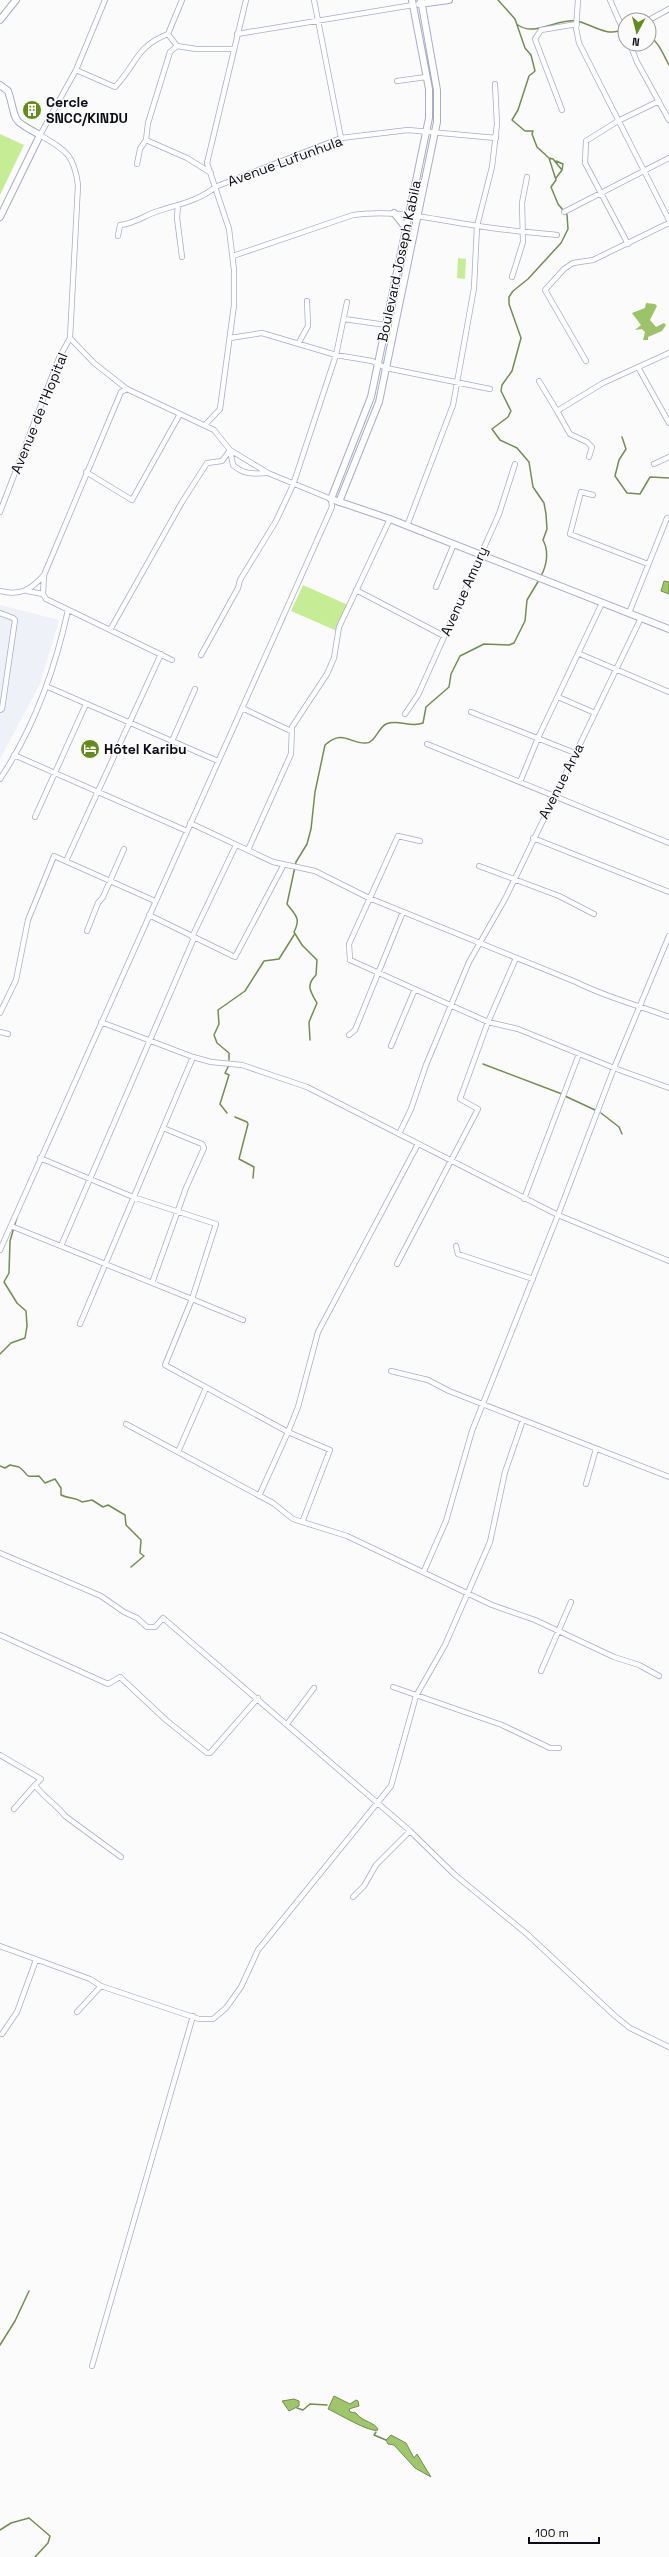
<svg xmlns="http://www.w3.org/2000/svg" width="669" height="2557" viewBox="0 0 669 2557" font-family="'Space Grotesk',sans-serif">
<rect width="100%" height="100%" fill="#fbfbfb"/>
<path fill="#eff1f9" d="M0,605L59,620L40,684L0,759Z"/>
<path fill="#c6ed95" d="M0,134L24,145L0,195Z
M458,258L466,259L465,279L457,278Z
M303,585L348,605L337,631L291,611Z"/>
<path fill="#9cc367" d="M646,303L655,304L657,306L650,320L656,327L664,323L666,325L662,331L648,337V340H643L645,332L642,329L635,330L641,325L632,313L645,308Z"/>
<path fill="#9fc66a" stroke="#738e51" d="M664,581L669,582V594L661,591Z
M334,2396L350,2404L356,2400L358,2401L359,2406L349,2409L350,2412L356,2413C362,2422 376,2422 378,2430C370,2433 339,2414 328,2409Z
M294,2399L299,2401V2406L289,2411L282,2401Z
M391,2435L406,2443L414,2458L417,2454L431,2477L415,2468L394,2445L388,2444L386,2440Z"/>
<g fill="none" stroke-linecap="round" stroke-linejoin="round">
<path stroke="#738e51" stroke-width="1.5" d="M498,0L515,19L525,48L531,55L535,71L529,76L518,110L512,120L525,131H533L532,134L537,147L549,158L556,180L551,187L558,204L567,215L568,229L561,243L528,279L513,291L509,297V304L521,338L512,371L502,385L501,391L511,411L508,417L492,429L500,440L517,448L529,462L533,487L544,503L546,514L547,529L543,540C549,551 547,565 541,576
M518,25C535,37 557,18 577,21C591,24 607,37 621,30
M649,35C659,43 663,54 669,65
M549,158L553,159L562,170L556,178
M556,161L563,164L562,170
M622,437L626,449L619,460L615,476L627,493L640,494L650,477L669,478
M310,1040L309,1022L317,1003C311,992 305,986 316,975L317,960L302,945L294,932C301,918 296,916 287,904L296,862L307,844L311,829L315,792L325,745C343,729 350,744 366,743C375,743 378,728 386,724C398,719 411,728 423,723L426,707L449,687L451,674L460,656L484,644L509,645L514,643L525,621L527,600L539,580
M229,1060V1053L217,1043L214,1035L219,1024L218,1010L245,991L264,961L279,959L294,935
M483,1064L562,1094
M565,1096L595,1110
M227,1113L220,1104L229,1075L225,1073L229,1065
M601,1113L619,1127L622,1134
M235,1117L247,1122L248,1124L239,1159L254,1167L253,1178
M0,1354L11,1343L25,1338L27,1326L26,1311L17,1303L4,1282L9,1273L10,1241L17,1217
M0,1466L5,1468L10,1465L19,1467C31,1476 22,1477 39,1476L45,1483L55,1479L61,1488V1495C69,1499 76,1497 82,1502L92,1500L103,1507L108,1505L125,1515L126,1525L141,1540L140,1553L144,1556L131,1567
M0,2345L15,2321L29,2291
M297,2408L303,2410L310,2404L327,2405
M376,2432L374,2435L386,2440
M0,2530L11,2523L29,2518L50,2536L48,2543L35,2557"/>
<g stroke="#a7accd" stroke-width="6">
<path id="street" d="M314,0L341,138
M578,0L576,28L579,43L669,220
M610,0L625,34
M649,20L669,9
M168,34L182,0
M237,34L413,5
M630,44L637,62L669,120
M177,46L170,52L148,123L146,140L187,158L211,173
M76,70L115,87C137,64 135,47 168,34L177,46L196,49H234
M397,81L426,77
M562,110L535,39L541,30L577,24
M137,164L140,149L146,140
M178,205L177,218L182,257
M564,212L669,158
M118,236L120,225C135,224 145,215 158,211C177,205 201,200 215,187L341,138L408,130L496,138
M628,244L585,163L586,141L618,121L659,101
M233,256L353,215C393,209 432,219 472,225C500,230 529,232 557,235
M512,277L523,242L522,203L527,177
M344,319L386,325
M230,338L262,333L336,355L372,361L386,368L490,389
M298,344L308,326L307,301
M586,361L545,290L564,269L573,263L593,260L669,223
M639,369L669,423
M539,381L557,411
M127,389L121,392L44,575L43,594L46,599L172,660
M205,425L220,409L234,305V270L229,229L207,163L246,0
M230,450L233,465C244,475 254,474 268,473
M589,457L592,447L587,442L570,434L557,411L603,383L669,353
M654,464L669,457
M86,472L132,500L180,414
M593,495L581,492L570,534L648,564
M0,512L59,358L70,338
M407,526L453,405L474,288L477,226L492,167L497,124L495,84
M436,587L454,544
M356,590L444,636
M0,591C20,596 31,590 44,575
M27,591L43,594
M0,613L13,618L15,620L2,709L0,710
M629,613L667,518
M110,630L182,502L207,463L222,461L230,450
M580,654L669,692
M201,655L238,588L240,580L276,521L293,485L336,355L347,302
M48,687L218,761
M558,697L595,713
M242,708L291,731
M471,712L575,753
M405,714L418,695L499,514L515,464
M172,741L195,689
M427,744L669,843
M14,755L187,831
M0,779C34,728 55,670 68,610
M520,782L538,738L602,603
M35,817L86,704
M190,823L273,862L315,871L369,898L576,982C605,997 638,1005 669,1017
M533,838L669,892
M420,841L398,836L349,944L350,960L488,1022L518,1029L614,1068L669,1088
M248,850L291,754L292,727L327,674L334,658L339,627L390,519
M66,861L161,654
M479,866L559,896L594,914
M149,915L235,957L283,866
M87,931L98,903L103,897L124,849
M669,936L614,1068L558,1215L669,1261
M192,937L236,845
M0,1013L16,980L28,920L54,856L155,901
M101,1022L193,1057L211,1062L242,1065L307,1087L558,1215L472,1431L446,1521L424,1571
M0,1032L8,1034
M349,1035L355,1030L403,912
M391,1046L415,989
M399,1134L411,1109L426,1065L469,962L505,899L641,618
M524,1199L579,1054
M11,1226L192,1299L216,1224L133,1197L40,1158
M61,1246L194,938
M456,1246L458,1254L533,1279
M0,1250L332,507L331,499L268,473L230,450L214,430L127,389L94,363L70,338L78,185C74,154 65,150 40,135L76,70L105,0
M397,1264L478,1109L460,1099L488,1022L516,958
M152,1283L186,1188L204,1148L202,1144L163,1128
M243,1320L192,1299L165,1365L288,1432L298,1407L318,1332L418,1144
M80,1324L193,1057
M391,1371L428,1380L449,1391L669,1477
M126,1424L273,1503L293,1519L347,1536L492,1605L535,1620L614,1657L639,1665L659,1676
M178,1452L206,1388
M586,1484L596,1449
M259,1496L288,1432L330,1450L303,1520
M0,1553L101,1596L124,1612L137,1618L147,1627H155L163,1618L410,1831L455,1875L527,1934L615,2016L630,2028L669,2047
M0,1635L108,1684L120,1677L166,1720L207,1753H210L258,1698
M541,1671L571,1602
M393,1687L502,1725L550,1748H559
M287,1724L314,1688
M0,1755L41,1779L35,1785C42,1796 57,1805 65,1816L121,1857
M14,1809L35,1785
M353,1897L364,1886L376,1865L410,1831
M0,1946L90,1979L101,1986L199,2019H213L226,2008L241,1987L258,1950L391,1786L416,1696L445,1645L490,1542L505,1472L523,1420
M77,2012L101,1986
M2,2034L17,2012L36,1960
M92,2366L193,2016"/>
</g>
<g stroke="#a7accd" stroke-width="8">
<path id="secondary" d="M412,0L429,89V118L371,397L331,499L390,519L669,629
M419,4L449,0
M0,20L16,0
M0,85L8,91C18,121 8,118 40,135L0,217
M394,213L406,228
M339,502L379,402L437,122V90L421,0"/>
</g>
<use href="#street" stroke="#fff" stroke-width="4.5"/>
<use href="#secondary" stroke="#fff" stroke-width="6"/>
</g>
<defs>
<g id="building-disc" transform="scale(1)"><circle r="9.5" fill="#638c1a" stroke="#fbfbfb"/><path d="M-4-6H4V6H1V3H-1V6H-4ZM-2.5-4.3h1.7v1.8h-1.7ZM.8-4.3h1.7v1.8H.8ZM-2.5-1h1.7V.8h-1.7ZM.8-1h1.7V.8H.8Z" fill="#fff"/></g>
<g id="hotel-disc" transform="scale(1)"><circle r="9.5" fill="#638c1a" stroke="#fbfbfb"/><path d="M-6-4.5h1.5V1H6V5H4.5V3h-9V5H-6ZM-4 0a1.8 1.8 0 1 1 3.6 0ZM.5 0V-2.5h3Q6-2.5 6 0Z" fill="#fff"/></g>
</defs>
<g fill-rule="evenodd">
<use href="#building-disc" x="32" y="110"/>
<use href="#hotel-disc" x="90" y="749"/>
</g>
<g text-anchor="middle" stroke-width="3" stroke-linejoin="round" paint-order="stroke">
<g font-size="14" font-weight="bold" fill="#0b0c17" stroke="#fbfbfb" text-anchor="start">
<text x="46" y="107">Cercle<tspan x="46" dy="16">SNCC/KINDU</tspan></text>
<text x="104" y="754">Hôtel Karibu</text>
</g>
<g font-size="14" fill="#0b0c17" stroke="#fbfbfb">
<text transform="translate(285 161) rotate(-20)" y="5">Avenue Lufunhula</text>
<text transform="translate(399 261) rotate(-78)" y="5">Boulevard Joseph Kabila</text>
<text transform="translate(39 413) rotate(-68)" y="5">Avenue de l'Hopital</text>
<text transform="translate(464 591) rotate(-66)" y="5">Avenue Amury</text>
<text transform="translate(561 781) rotate(-63)" y="5">Avenue Arva</text>
</g>
</g>
<g transform="translate(637 32) rotate(187)"><circle r="19" fill="#fbfbfb" stroke="#9b9ba0"/>
<path d="M0-3L7 15L0 10L-7 15Z" fill="#638c1a"/>
<text y="-6" font-size="11" font-weight="bold" text-anchor="middle" fill="#0b0c17">N</text>
</g>
<path d="M529 2537v6h70v-6" fill="none" stroke="#0b0c17" stroke-width="2"/>
<text x="535" y="2537" font-size="12" fill="#0b0c17" stroke="#fbfbfb" stroke-width="3" paint-order="stroke">100 m</text>
</svg>
